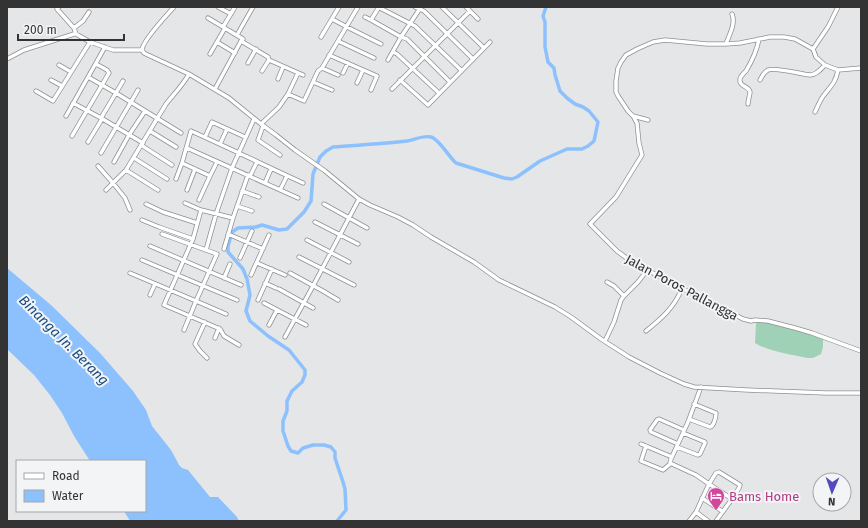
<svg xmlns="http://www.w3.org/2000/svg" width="868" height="528" viewBox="0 0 868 528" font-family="'Fira Sans',sans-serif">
<rect width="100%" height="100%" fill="#e5e6e8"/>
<path fill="#9fd1b6" d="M758,321C780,323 802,331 823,339V347L821,354L813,358H807C789,354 770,352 755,343L756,324Z"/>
<path fill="#8dc1fd" d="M7,268L51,305L100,353L120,376L133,391L146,410L152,426L171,450L177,461L179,465L182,468L188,470L210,497H218L237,517L239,521H130L124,511H145V461H90L74,436L62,413L50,395L34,375L7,349Z"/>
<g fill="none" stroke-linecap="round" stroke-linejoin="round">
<path stroke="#8dc1fd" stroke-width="3.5" d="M337,521L346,510L345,489L343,482L335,458V452L331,447L324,445H313L303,448L298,453L291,451L288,446L283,431V421L287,411V401L292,391L302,382L305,375V370L289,350L268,336L250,321L246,311L250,295L247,279L243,269L228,252V246L232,232L238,228L256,227L262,225L279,230L287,229L304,212L311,201L313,174L320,157L326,151L333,147C357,145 382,144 407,141C414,140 423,135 431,137C439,139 449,157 456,163L504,178L512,179L517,177L540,161L567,149H582L588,146L594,141L598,122L589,111L583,107L575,104L567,98L560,91L555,75L554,68L548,62L545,47V22L543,16L546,7"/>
<g stroke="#8f9091" stroke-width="5">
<path id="street" d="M59,7L57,9L74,28L76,34
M218,7L231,14
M378,7L415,26L461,70
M379,7L371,20L401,37L421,7
M415,7L424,11L473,59
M442,7L484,48
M466,7L478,19
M365,17L371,20
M208,18L243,39L241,41L268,57L269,60L303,75
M332,19L347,27L381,44
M223,27L235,7
M74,28L83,21L89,12
M237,35L253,7
M321,37L339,7
M338,41L374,58
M217,42L235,53
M726,44C729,35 736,24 732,14
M813,49L828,27L838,7
M142,50C142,41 167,15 174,7
M393,52L397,54L439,93
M210,54L225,28
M329,55L377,76L371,90
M7,59L24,50L74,34H76L90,42L113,50H142L144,53L148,55L189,74L229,98L261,124L276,135L295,150L325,171L359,199L370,205L398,217L413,225L431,237L474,262L499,280L555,307L571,317L601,339L629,357L660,373L684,384L694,387L747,390L826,393H861
M388,60L401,37L407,39L450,82
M248,63L256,49
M59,65L71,72
M322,68L338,75
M861,68L838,70L825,65L816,57L813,49L795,39L784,37H770L740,43L726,44H707L665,40L653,42L637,49L626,55L621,62L618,68L616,81V92L618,96L628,111L633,116L637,123L639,143L642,155L616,197L590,224L617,251L632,262L693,294L705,299L743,319L751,321L755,320L768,321L795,328L812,333L861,351
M262,71L269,60
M343,73L348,63
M88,77L116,93L181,133
M278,79L283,67
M51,80L62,86
M400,80L428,105L490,42
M760,80C762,76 764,72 768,70C775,67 801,74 810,75C816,75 820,70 825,65
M313,82L332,90
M357,83L363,70
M215,89L241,41
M392,89L470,11
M36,91L53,101L90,42
M288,94L304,101L318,71L322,68L358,7
M73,103L101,118L143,143
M748,104C748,100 750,95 750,92C749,86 740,87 740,81C739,77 744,73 746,71C752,61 757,50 759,39
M815,112C818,106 820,100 824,95C831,86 836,82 838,70
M66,116L105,47
M633,116L648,120
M101,118L123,81
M261,124L279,107L288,94L298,73
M263,126L258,140L280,155
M150,131L176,147
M72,136L109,73L107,70L96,64
M205,137L212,122L245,137
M88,142L102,119
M220,144L227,129
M141,145L172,165
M187,148L298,198
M101,153L138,90
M134,158L167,179
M114,162L129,135L145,111
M182,163L210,176L199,200
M98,166L113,183L125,198L130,210
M126,170L158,190
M210,176L217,162
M250,176L257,162
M176,179L182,163L191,131C229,148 266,166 303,183
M265,183L271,169
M106,190L126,170L166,104C174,94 183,85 189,74
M187,190L195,169
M280,190L287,176
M242,191L259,197
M185,203L201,210L233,218
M146,204L163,212L197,223
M324,204L367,228
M237,206L252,211
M201,210L193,239L164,305L220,329L224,336L239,345
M142,220L159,227L193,239
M315,222L358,244
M228,234L263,249
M307,240L349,262
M150,246L241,285
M224,249L233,218L248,175
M206,250L216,214L232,168L254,119
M299,257L354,285
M240,258L252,231
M142,260L237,300
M257,263L285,275
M130,273L196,301L217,254L162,234
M290,273L323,291L338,300
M251,275L269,235
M224,278L230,264
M607,282L614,286L624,296
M265,283L276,288
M279,289L313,308
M150,295L155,284
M258,300L272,269
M264,303L306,325
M205,322L195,344L200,351L207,358
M269,325L277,310
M184,330L196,301L226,314
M646,331C661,319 675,307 682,288
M285,337L313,286L359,199
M215,338L219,328
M605,341L614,322L621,300L624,296L638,282L648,269
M689,419L710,427C714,426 716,417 716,413L694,404
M641,444L672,457
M678,444L651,432L650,430L657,420L659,419L684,430
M646,446L641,461L663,470L670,464
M677,447L698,455L700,454L705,443V442L683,433
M719,472L740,485L739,488L732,499L709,484L716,473Z
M702,498L722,511
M696,512L708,521
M689,521L696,512L709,484L696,475L670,463L671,459L688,422L701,387
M716,521L732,499"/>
</g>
<use href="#street" stroke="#fff" stroke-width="3.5"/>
</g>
<defs>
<g id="hotel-pin" transform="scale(0.9)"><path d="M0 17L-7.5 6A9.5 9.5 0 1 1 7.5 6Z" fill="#d1479c" stroke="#f3f4f5"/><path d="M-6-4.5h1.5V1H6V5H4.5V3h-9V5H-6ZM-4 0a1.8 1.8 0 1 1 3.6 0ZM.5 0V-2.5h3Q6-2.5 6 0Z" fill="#fff"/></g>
</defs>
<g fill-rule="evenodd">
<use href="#hotel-pin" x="716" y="496"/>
</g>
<g text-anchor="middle" stroke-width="4" stroke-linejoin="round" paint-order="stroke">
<g font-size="13" fill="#333334" stroke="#f3f4f5">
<text transform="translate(682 287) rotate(28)" y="5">Jalan Poros Pallangga</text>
</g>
<g font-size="13" fill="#b23c85" stroke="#f3f4f5" text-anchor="start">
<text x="729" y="501">Bams Home</text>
</g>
<g font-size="14" font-style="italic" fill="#184c82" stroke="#f3f4f5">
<text transform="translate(64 340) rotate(45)" y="5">Binanga Jn. Berang</text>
</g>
</g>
<rect width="868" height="528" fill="none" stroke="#333334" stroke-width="16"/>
<rect x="16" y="460" width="130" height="52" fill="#f3f4f5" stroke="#a6a7a8"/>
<rect x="24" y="473" width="20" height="6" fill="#ffffff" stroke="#a6a7a8"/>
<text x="52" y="480" font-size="12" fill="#333334">Road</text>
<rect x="24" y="490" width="20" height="12" fill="#8dc1fd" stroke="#a6a7a8"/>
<text x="52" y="500" font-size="12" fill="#333334">Water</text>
<g transform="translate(832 492) rotate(182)"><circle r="19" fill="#f3f4f5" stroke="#a6a7a8"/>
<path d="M0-3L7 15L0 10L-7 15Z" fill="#5349c1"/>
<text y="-6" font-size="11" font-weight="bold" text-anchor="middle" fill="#333334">N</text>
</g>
<path d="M18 34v6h106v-6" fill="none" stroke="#333334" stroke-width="2"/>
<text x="24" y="34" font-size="12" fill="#333334" stroke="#f3f4f5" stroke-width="3" paint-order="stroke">200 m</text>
</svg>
